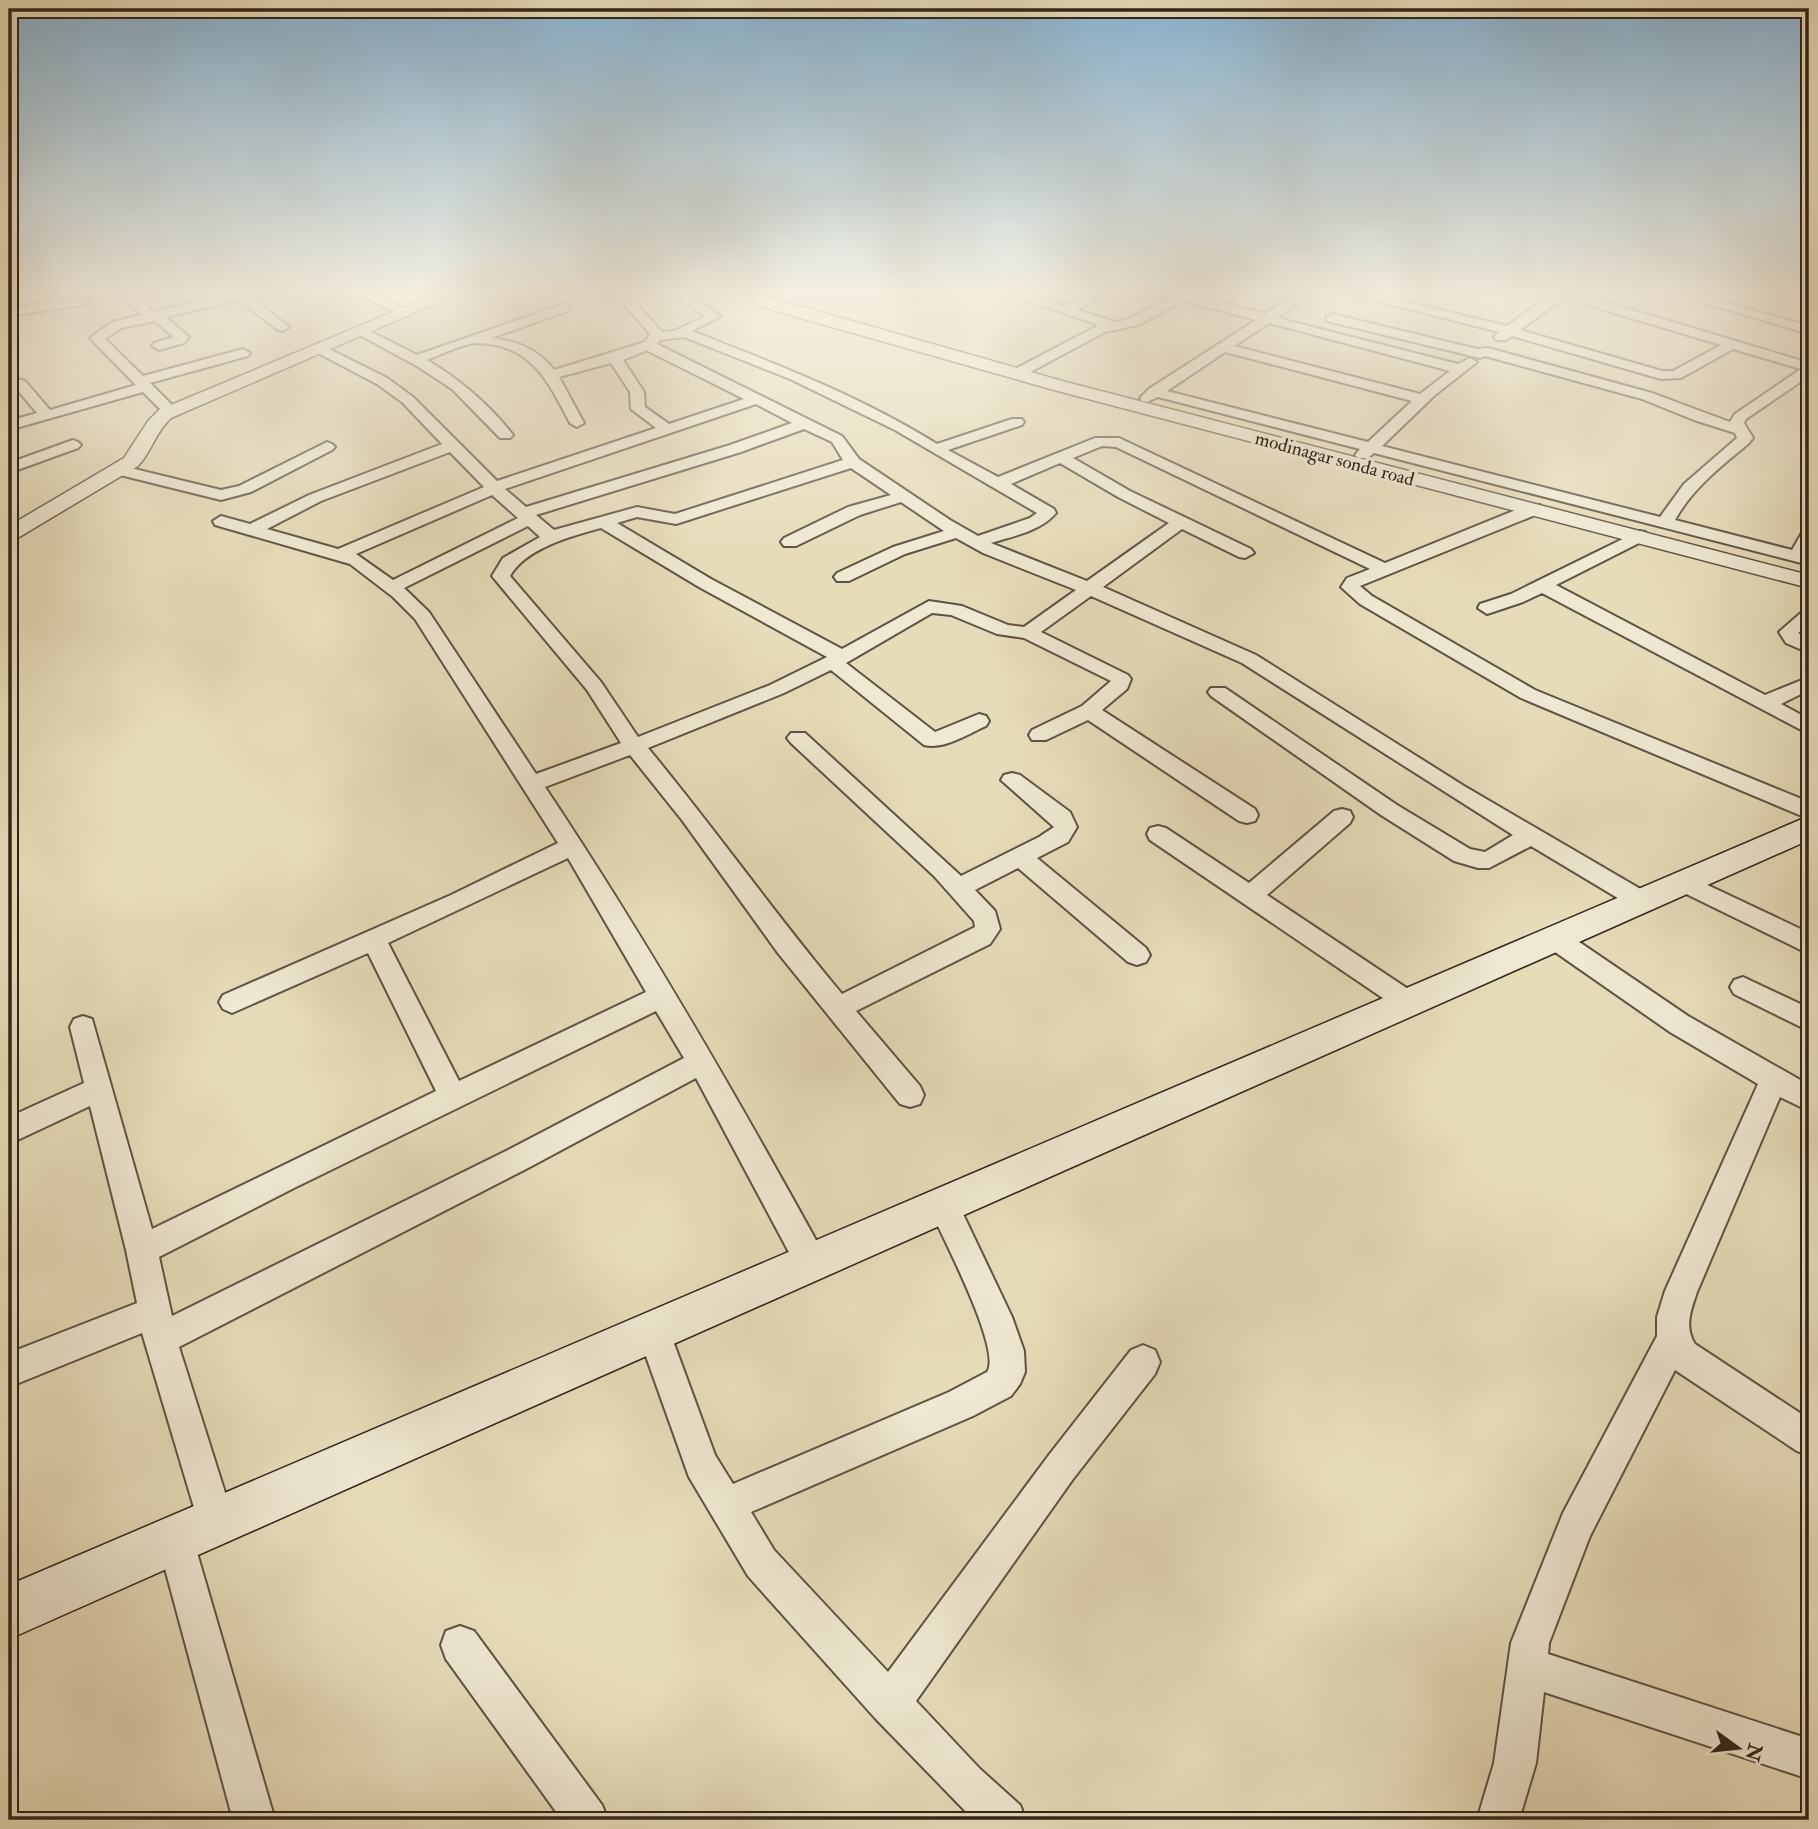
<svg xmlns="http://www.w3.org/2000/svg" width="1818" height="1829" viewBox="0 0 1818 1829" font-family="'IM FELL Double Pica',serif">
<rect width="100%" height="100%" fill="#e7dcba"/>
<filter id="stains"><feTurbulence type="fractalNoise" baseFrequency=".00286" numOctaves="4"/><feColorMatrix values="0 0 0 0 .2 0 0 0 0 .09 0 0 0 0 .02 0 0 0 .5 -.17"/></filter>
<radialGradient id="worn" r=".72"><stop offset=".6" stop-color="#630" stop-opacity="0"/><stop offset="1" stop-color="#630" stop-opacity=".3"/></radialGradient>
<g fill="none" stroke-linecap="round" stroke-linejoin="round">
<g stroke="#5e5343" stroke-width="4">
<path id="minor" d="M121,294H135L154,312L229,294H253L251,297L289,327L283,331L278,330L239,300L166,317L189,337L184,343L159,350L152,346L154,343L174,337L155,321L121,328L105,339L143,376L243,349L250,353L248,356L150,383L175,408L177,411L175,414H165L143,392L9,430V421L37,413L15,387L9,385V377L25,381L50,410L136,385L90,338L112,322L142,315Z
M359,294H376L411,313L409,316H401Z
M615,294H628L662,332L674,331L705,316L672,294H688L721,316L692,331C776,364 860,396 937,444L1012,419H1022L1024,422L1022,425L948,450L998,477L1095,438H1119L1385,563L1528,505H1540L1542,509L1540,513L1360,586L1372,596L1535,690L1809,802V819L1521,698L1360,604L1341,587L1347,578L1370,569L1116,447L1102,446L1073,458L1130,491L1251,549L1254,553L1245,558L1239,557L1182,529L1103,587L1256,655L1464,786L1649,894L1652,900L1649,906L1640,909L1631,906L1531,846L1489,868H1478L1454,861L1381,815L1211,696L1208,692L1211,688H1225L1397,805L1470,849L1485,852L1513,835L1242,663L1091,596L1041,632L1128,675L1131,679L1127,689L1102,710L1255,809L1258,815L1255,821L1247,823L1239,821L1088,720L1046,740H1032L1029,735L1032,730L1082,706L1111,681L1024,638L997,634L951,615L932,613L846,663L935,732L979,714L986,716L989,721L986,726C968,734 944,750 924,745L831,670L784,693L648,748C715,829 775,914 842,994L975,927L974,921L934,876L791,743L787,738L791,733H805L961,876L1039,837L1054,827L1001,780L1004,775L1012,773L1020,775L1070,812L1077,827L1068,842L1037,858L1146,948L1150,955L1146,962L1137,965L1128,962L1018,868L975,890L995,911L1000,929L990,944L856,1011L920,1086L924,1095L920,1104L910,1107L900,1104L778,953L682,820L630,755L545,787C645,937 735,1093 822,1251L827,1262L822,1273L811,1277L800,1273L696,1078L528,1168L179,1347L234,1521L229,1534L216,1539L203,1534L198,1521L142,1333L9,1387V1353L137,1303L126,1250L90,1106L9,1144V1117L84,1083L70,1027L74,1019L83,1016L92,1019L152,1229L436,1091L368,953L232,1013L223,1009L219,1002L223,995L451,895L558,843L415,619L393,597L350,564L215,525L213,521L221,516L250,524L309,495L442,444L403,403L377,384L316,352L314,349L321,345L387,378L413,397L497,481L656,428L631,409L630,392L611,363L559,377L584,423L577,427L570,423C548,381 532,345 478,343C463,343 441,355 427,360C460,380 489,404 513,435L510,438H500L452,389L417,366L354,332L356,329H366L417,355L564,304L570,308L568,311L491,338C517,341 538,349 554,370L645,342L650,334ZM684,337L790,379L895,430L1037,513L1030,518L978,536L950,520L859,459L842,436L657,344L660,340ZM648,350V351L744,399L669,424L645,407L644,392L623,360ZM756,404L792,423L730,445L526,507L505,489ZM804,429L832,442L843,460L675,514L637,507L554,530L536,515L741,452ZM450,452L484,487L338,549L267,529L321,501ZM1060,463L1118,497L1169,523L1087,581L991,543C1013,536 1041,531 1056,513L1054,509L1011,484ZM851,468L891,495L848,507L784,538L781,542L784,546H796L860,515L901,502L944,531L893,547L837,573L834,577L837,581H849L905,554L956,538L983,553L1076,590L1024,627L1008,625L962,606L929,601L842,649L711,579L617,523L637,517L676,524ZM492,495L518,518L393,580L356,554ZM528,526L540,537L503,558L492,576L587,690L621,743L536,774L429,612L404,588ZM601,528L699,587L827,657L770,685L638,737L601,682L510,576C526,548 572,536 601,528ZM568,858L646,992L459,1081L388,943ZM656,1011L684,1058L508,1150L172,1316L159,1257L294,1188Z
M1009,294H1029L1065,306L1089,294H1106L1077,310L1115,322L1129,319L1178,294H1195L1265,314L1295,294H1310L1277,318L1458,364L1470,358L1477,362L1435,395L1382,446L1660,517L1684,484L1737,438L1735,433L1694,420L1642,399L1485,356L1480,358L1327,321L1326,318L1332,314L1477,349L1488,348L1652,393L1730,422L1735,414L1801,369L1733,349L1681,378L1661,379L1512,336L1506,340H1496L1494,337L1499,332L1349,294H1373L1507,326L1552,294H1579L1809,363V376L1746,419L1744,423L1753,438L1748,444C1720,467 1692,489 1675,520L1792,550L1803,531L1809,530L1807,554L1809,555V565L1374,453L1368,458H1358L1355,455L1360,449L1158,397L1147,402L1142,401L1140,398L1149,389L1256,320L1184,301L1138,325L1105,332L1021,377H1011V371L1099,325ZM1564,298L1721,345L1673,371H1662L1520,330ZM1269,323L1450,371L1420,394L1234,346ZM1225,352L1412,401L1368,442L1167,391Z
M1676,294H1697L1809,326V334Z
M84,297L90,301L88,304L9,316V308Z
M73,440L78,442L81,445L78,448L9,473V463Z
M327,442L332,444L335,447L332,450L251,492L221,500L112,473L110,470L118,465L221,490L239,486Z
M1639,531L1645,532L1648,536L1645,540L1556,585L1765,695L1809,677V690L1781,704L1809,719V734L1542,593L1523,602L1487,614L1478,608L1480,604L1511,594Z
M1809,610V625L1798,633L1809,640V653L1786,643L1779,632L1802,612Z
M1342,809L1350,811L1353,817L1350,823L1267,895L1417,995L1421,1002L1417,1009L1408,1013L1399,1009L1150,840L1147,834L1150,828L1158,826L1166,828L1249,883L1334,811Z
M1682,873L1809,933V954L1674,888L1670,882L1674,876Z
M1554,928L1563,931L1688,1016L1809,1085V1111L1780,1097L1697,1292C1691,1310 1684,1327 1695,1344L1809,1419V1456L1797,1451L1675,1370L1590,1536L1549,1643L1548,1654L1809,1739V1779L1544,1692L1536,1763L1519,1820H1477L1494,1763L1511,1643L1563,1513L1657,1336V1317L1665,1291L1758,1084L1670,1032L1545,945L1542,938L1545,931Z
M1743,977L1809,1008V1031L1734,994L1730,987L1734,980Z
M943,1191L954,1195L1012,1317L1024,1351L1025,1372L1020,1384L1011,1396L973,1416L751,1512L774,1550L888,1672L1049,1455L1131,1350L1143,1345L1155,1350L1160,1362L1155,1374L1073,1479L916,1701L980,1769L1020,1805L1026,1820H974L875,1718L748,1576L689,1477L637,1331L641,1319L653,1315L665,1319L715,1455L733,1484L949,1392L987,1372C1003,1351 940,1232 928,1205L932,1195Z
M175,1521L188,1526L193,1539L275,1820H233L157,1539L162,1526Z
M460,1626L474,1631L602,1805L608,1820H562L446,1659L441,1645L446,1631Z"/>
</g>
<g stroke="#5e5343" stroke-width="3">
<path id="tertiary" d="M436,294H457L171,418C156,431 152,451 138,466L16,539L9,541V526L124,458L148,421L159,410Z
M735,294H757L1066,382L1809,575V588L1054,390L772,310Z"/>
</g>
<g stroke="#31251b" stroke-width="3">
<path id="secondary" d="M1809,816V840L9,1639V1585Z"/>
</g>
<use href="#minor" fill="#efe8d2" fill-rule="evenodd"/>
<use href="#tertiary" fill="#efe8d2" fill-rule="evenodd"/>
<use href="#secondary" fill="#efe8d2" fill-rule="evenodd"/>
</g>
<linearGradient id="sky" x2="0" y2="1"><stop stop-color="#89b6d6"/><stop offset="0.53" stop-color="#f4efe0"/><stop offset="1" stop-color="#f4efe0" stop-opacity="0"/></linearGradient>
<rect width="1818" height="551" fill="url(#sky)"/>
<g text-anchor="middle" stroke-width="7" stroke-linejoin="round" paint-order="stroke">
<g font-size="19" fill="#31251b" stroke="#efe8d2">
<text transform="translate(1335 458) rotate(15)" y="7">modinagar sonda road</text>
</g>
</g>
<rect width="1818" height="1829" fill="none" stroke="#e7dcba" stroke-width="35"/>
<rect x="10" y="10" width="1797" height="1808" fill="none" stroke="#31251b" stroke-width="3.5"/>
<rect x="18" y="18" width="1783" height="1794" fill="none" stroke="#31251b" stroke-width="2"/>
<g transform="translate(1738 1748) rotate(105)" stroke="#efe8d2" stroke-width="5" paint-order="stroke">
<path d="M0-5L12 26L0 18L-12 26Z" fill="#31251b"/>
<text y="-10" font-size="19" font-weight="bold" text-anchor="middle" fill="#31251b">N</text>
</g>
<rect width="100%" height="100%" filter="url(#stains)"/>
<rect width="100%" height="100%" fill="url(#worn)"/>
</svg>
